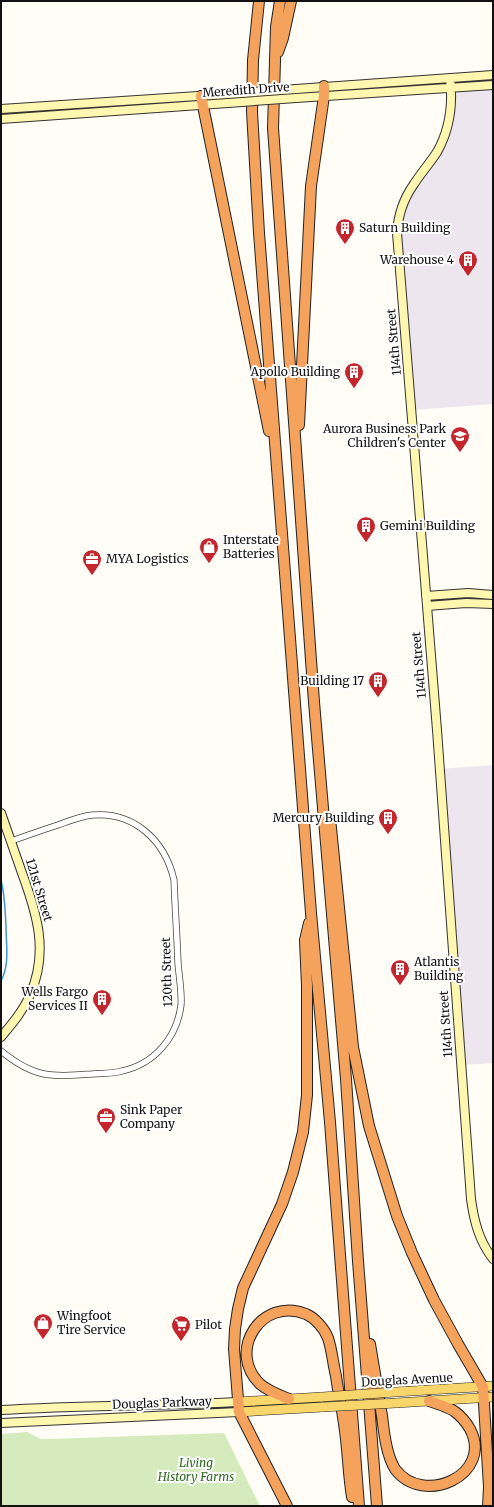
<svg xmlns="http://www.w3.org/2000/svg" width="494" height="1507" viewBox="0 0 494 1507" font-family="Merriweather,serif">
<rect width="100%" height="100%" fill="#fffdf5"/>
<path fill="#eee6ef" d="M493,85V404L412,410L398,254L404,203L440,145L451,87Z
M493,765V1063L462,1065L439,769Z"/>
<path fill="#d5ebbd" d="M27,1432L41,1439H50L224,1433L260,1506H1V1434Z"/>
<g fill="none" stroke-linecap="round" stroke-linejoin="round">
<path stroke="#3f96cf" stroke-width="1.5" d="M1,880C5,895 5,910 6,926C6,945 10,964 1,981"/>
<g stroke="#444" stroke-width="7">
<path id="street" d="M1,1051C34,1078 50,1077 92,1074C102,1073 112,1074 122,1071C154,1064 177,1038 181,1005C182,992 179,976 178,963C177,935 175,908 174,880C165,841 135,812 93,815C81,816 69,821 58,825C42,830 26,836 11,841"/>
</g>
<g stroke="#333" stroke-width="10">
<path id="secondary" d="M450,78C453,103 450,129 437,152C430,163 421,173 414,184C404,198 398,216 397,233L437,730L471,1199C474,1221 479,1241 493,1259
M296,89L493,75
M296,98L493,85
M1,109L228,94
M1,119L228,103
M426,596L468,593L493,595
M427,606L466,603L493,604
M1,813C8,833 15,853 22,873C37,914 49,952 30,995C23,1011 12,1024 1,1037
M1,1410C80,1405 159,1406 237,1402
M1,1423L239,1412"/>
</g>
<g stroke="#222" stroke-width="10">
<path id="primary" d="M395,1392L493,1386
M237,1402L322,1397
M396,1403L493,1397
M239,1412L323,1407"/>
</g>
<g stroke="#222" stroke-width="12">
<path id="highway" d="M259,1L253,60L252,112L259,233L311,913L330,1122L359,1506
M280,1L276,27L273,128L314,702L346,1079L358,1261L377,1506
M278,52L283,38L291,1
M201,96L269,431
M299,425L311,186L324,96V86
M330,818L353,1047L369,1126L397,1216L412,1253L434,1300L458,1344L483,1387L489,1487L488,1506
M370,1344C374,1368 378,1392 382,1416C384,1432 386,1454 395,1469C423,1507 494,1475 470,1429C466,1422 461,1416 454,1411C446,1406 437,1404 429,1401
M289,1399C279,1395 268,1391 260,1384C226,1351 262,1296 306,1314C315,1318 324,1328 328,1338C332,1350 333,1364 336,1376C338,1392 342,1408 344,1424C348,1448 348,1473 352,1497
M287,1506L239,1412L234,1349L235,1329L238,1309L243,1288L282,1204L293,1172L303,1132L307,1095V986L305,940L309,923"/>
</g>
<use href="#street" stroke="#fff" stroke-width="5.5"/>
<use href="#secondary" stroke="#fff6b0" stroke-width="8"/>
<use href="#primary" stroke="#f9d66b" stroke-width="9"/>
<use href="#highway" stroke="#f5a25d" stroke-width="10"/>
<g stroke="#333" stroke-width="10" stroke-linecap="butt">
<path id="secondary-bridge" d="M228,94L296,89
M228,103L296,98"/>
</g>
<g stroke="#222" stroke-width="10" stroke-linecap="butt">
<path id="primary-bridge" d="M322,1397L395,1392
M323,1407L396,1403"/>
</g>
<use href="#secondary-bridge" stroke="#fff6b0" stroke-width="8"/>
<use href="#primary-bridge" stroke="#f9d66b" stroke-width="9"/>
</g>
<defs>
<g id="building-pin" transform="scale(1)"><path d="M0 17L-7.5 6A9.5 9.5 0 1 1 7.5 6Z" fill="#c4262e" stroke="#fff"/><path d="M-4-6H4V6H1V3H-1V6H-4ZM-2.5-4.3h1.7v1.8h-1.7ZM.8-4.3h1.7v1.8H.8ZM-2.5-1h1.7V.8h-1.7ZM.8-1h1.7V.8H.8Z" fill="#fff"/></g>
<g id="school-pin" transform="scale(1)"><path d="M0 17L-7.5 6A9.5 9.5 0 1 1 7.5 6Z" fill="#c4262e" stroke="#fff"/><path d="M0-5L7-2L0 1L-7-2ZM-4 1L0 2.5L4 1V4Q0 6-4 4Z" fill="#fff"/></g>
<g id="shop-pin" transform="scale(1)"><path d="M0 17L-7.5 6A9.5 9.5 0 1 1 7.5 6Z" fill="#c4262e" stroke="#fff"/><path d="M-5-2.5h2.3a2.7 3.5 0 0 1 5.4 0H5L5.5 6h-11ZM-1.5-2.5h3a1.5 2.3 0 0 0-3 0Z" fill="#fff"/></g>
<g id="office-pin" transform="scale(1)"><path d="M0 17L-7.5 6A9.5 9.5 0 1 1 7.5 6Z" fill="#c4262e" stroke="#fff"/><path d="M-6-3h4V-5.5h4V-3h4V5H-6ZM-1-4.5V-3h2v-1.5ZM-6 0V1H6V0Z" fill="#fff"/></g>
<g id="supermarket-pin" transform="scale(1)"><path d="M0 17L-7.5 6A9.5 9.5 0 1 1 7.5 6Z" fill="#c4262e" stroke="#fff"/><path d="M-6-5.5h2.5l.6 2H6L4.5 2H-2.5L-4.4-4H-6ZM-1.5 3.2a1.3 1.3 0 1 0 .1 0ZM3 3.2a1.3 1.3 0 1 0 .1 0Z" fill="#fff"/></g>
</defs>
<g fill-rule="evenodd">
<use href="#building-pin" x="345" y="228"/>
<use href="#building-pin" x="468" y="260"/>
<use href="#building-pin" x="354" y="372"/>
<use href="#school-pin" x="460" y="436"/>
<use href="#building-pin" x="366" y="526"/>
<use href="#shop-pin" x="209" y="547"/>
<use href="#office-pin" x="92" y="559"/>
<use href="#building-pin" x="378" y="681"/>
<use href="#building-pin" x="388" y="818"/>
<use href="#building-pin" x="400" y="969"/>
<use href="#building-pin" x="102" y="999"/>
<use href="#office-pin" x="106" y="1117"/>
<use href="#shop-pin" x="43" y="1323"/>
<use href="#supermarket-pin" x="181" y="1325"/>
</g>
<g text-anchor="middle" stroke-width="4" stroke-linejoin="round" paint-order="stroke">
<g font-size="12" fill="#111" stroke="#fff">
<text transform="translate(246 90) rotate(-4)" y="4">Meredith Drive</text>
<text transform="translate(394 342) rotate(-95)" y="4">114th Street</text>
<text transform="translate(419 665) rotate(-95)" y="4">114th Street</text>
<text transform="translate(39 890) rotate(73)" y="4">121st Street</text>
<text transform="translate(167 972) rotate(-92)" y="4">120th Street</text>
<text transform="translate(446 1024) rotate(-94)" y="4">114th Street</text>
<text transform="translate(407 1380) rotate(-3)" y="4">Douglas Avenue</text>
<text transform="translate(162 1403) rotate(-2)" y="4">Douglas Parkway</text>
</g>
<g font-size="12" fill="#111" stroke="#fff" text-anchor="start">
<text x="359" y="232">Saturn Building</text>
<text x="454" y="264" text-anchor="end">Warehouse 4</text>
<text x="340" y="376" text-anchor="end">Apollo Building</text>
<text x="446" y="433" text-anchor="end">Aurora Business Park<tspan x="446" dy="14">Children's Center</tspan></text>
<text x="380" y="530">Gemini Building</text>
<text x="223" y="544">Interstate<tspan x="223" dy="14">Batteries</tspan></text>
<text x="106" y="563">MYA Logistics</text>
<text x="364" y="685" text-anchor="end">Building 17</text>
<text x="374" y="822" text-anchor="end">Mercury Building</text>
<text x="414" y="966">Atlantis<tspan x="414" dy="14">Building</tspan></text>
<text x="88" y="996" text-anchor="end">Wells Fargo<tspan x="88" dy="14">Services II</tspan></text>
<text x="120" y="1114">Sink Paper<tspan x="120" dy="14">Company</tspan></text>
<text x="57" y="1320">Wingfoot<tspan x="57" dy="14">Tire Service</tspan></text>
<text x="195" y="1329">Pilot</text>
</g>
<g font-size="12" font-style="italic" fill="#2f6b1f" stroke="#fff">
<text x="196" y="1467">Living<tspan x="196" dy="14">History Farms</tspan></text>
</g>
</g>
<rect width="494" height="1507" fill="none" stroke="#111111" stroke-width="4"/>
</svg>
